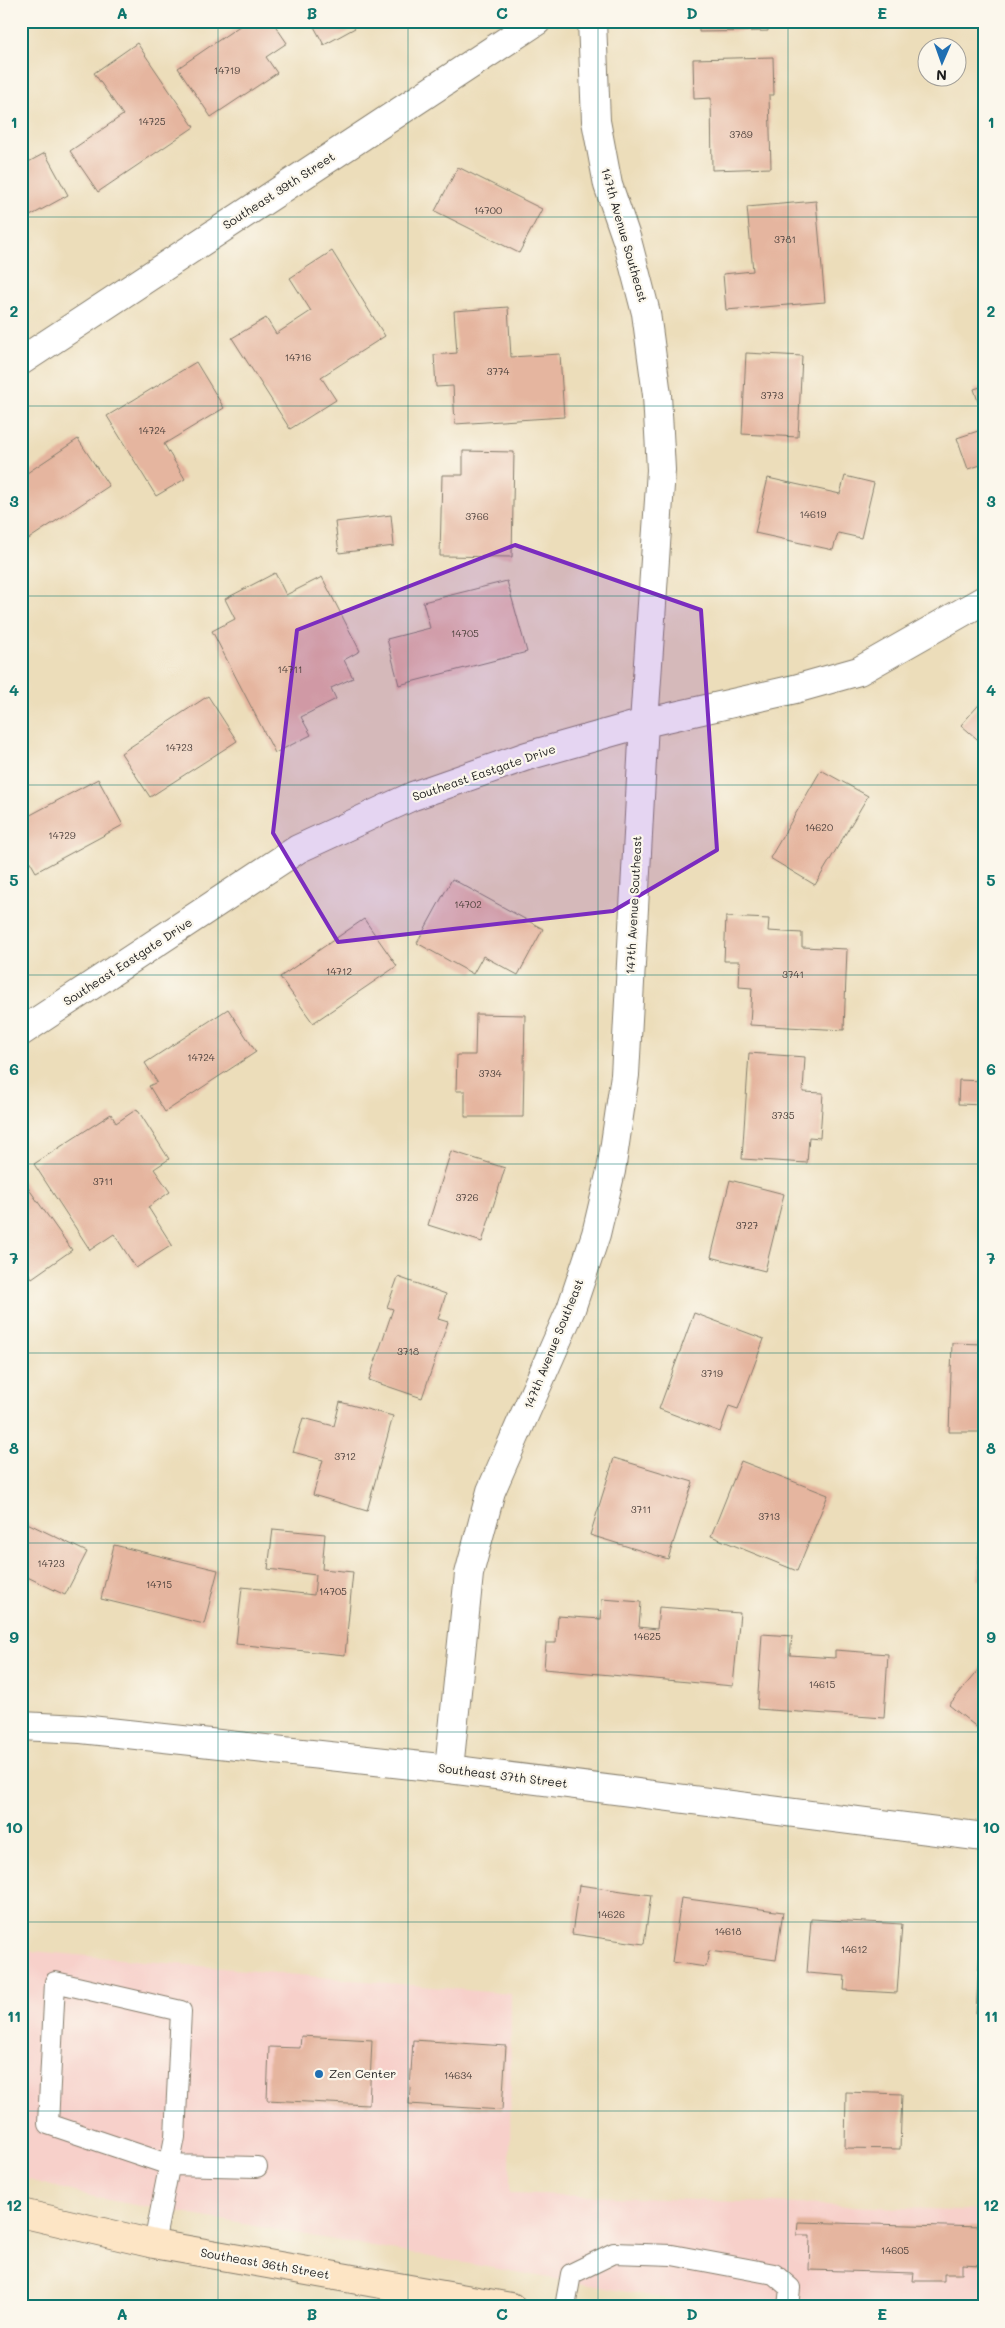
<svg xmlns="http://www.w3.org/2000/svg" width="1005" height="2328" viewBox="0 0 1005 2328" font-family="Mali,sans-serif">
<rect width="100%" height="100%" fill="#fbf7ec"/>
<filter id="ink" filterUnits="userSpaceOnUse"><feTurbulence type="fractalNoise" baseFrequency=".02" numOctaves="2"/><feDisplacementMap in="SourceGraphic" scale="10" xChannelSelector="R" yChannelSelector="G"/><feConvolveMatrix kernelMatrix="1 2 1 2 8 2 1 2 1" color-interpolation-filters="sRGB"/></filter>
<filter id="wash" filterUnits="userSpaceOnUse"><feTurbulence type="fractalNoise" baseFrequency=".0096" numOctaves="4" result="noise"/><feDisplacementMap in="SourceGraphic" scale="20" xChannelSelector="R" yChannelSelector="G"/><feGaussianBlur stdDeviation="1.12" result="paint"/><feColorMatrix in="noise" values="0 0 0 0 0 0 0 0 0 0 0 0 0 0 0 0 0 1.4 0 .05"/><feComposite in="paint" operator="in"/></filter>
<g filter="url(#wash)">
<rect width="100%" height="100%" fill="#ecddba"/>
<path fill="#f7d0ca" d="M21,1950L511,1994L510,2193L984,2211V2307H713L102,2199L21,2178Z"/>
<g id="blocks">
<path fill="#e5b59f" d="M247,21H272L287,43L266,57L277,73L211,117L178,68Z
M311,21H351L355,28L324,45Z
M699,21H768V31L699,32Z
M137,43L194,127L98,192L70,151L123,115L94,73Z
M773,57L774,95H769L771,168L712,170L711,98L694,99L693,59Z
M45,153L68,195L21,221V166Z
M458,167L542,209L519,253L435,211Z
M816,201L825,302L726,310L723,274L753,271L747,207Z
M332,251L385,336L321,377L336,400L290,429L232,338L266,318L276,334L311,311L290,278Z
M508,307L511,357L560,354L564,417L455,424L453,386L436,387L434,355L457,353L454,311Z
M746,353L802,356L798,437L742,434Z
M196,362L224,408L164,444L185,479L156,496L107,416Z
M984,386V417H983L974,389Z
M984,429V464L968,469L957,438Z
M78,439L109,486L21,544V477Z
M463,451L514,452L512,557L440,556L442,475H463Z
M845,476L874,483L861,538L838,533L833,550L755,533L768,478L840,494Z
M391,515L394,546L339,553L335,522Z
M275,573L286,595L322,577L360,651L344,660L353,678L331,688L336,699L301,717L311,735L275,753L212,631L235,619L225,599Z
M507,581L527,652L399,685L387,639L430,628L423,602Z
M208,696L237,741L150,797L121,753Z
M984,699V745L961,725Z
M821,770L868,796L815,885L770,858Z
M98,779L123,825L36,872L21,846V820Z
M452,879L543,929L518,975L483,956L473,974L417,943Z
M726,917L769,919L768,931L802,933V947L847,949L844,1030L750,1025L752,988L739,987L740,961H724Z
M364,919L397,966L313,1023L280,977Z
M228,1009L256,1052L165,1112L149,1086L157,1082L145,1063Z
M476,1014L525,1015L523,1117H465V1091H456L457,1055H475Z
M749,1053L805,1057L803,1092L823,1093L820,1138L809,1137L807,1163L742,1159Z
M959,1080L984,1081V1105L958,1104Z
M137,1109L169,1159L154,1169L170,1192L148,1207L172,1245L136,1268L114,1234L90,1250L34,1164L111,1114L116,1123Z
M451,1151L505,1168L482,1242L428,1225Z
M21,1178L72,1250L32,1278L21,1263Z
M730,1180L784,1194L765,1271L711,1257Z
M398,1277L446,1294L438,1319L448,1322L422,1398L369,1380L393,1309L387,1307Z
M694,1313L764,1339L738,1409L729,1406L720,1432L659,1409Z
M952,1343L984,1344V1432H949Z
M340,1402L393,1416L367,1511L313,1495L323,1460L293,1452L303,1418L334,1426Z
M614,1458L693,1482L668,1559L590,1535Z
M741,1461L828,1495L797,1571L711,1536Z
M982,1502H984V1580H978Z
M21,1520L87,1552L65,1595L21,1574Z
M273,1529L325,1534L322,1569L353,1572L345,1655L236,1644L242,1587L314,1595L316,1575L268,1569Z
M114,1545L218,1570L204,1624L101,1599Z
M602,1599L641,1602L639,1627L657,1629L659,1607L740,1613L733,1686L544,1669L546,1643H556L558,1616L601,1619Z
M762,1634L792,1636L790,1655L835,1658V1650L888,1654L884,1718L757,1709Z
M984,1663V1733L949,1705Z
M579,1885L651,1895L644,1944L572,1934Z
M681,1898L783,1912L776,1960L709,1951L706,1967L672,1962Z
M811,1919L902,1924L897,1993L844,1990L845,1976L807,1973Z
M981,1932H984V2013H976Z
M301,2036L372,2040L369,2105L267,2100L269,2047L300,2048Z
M413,2040L506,2046L502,2110L409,2104Z
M846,2092L902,2094L900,2149L845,2148Z
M798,2222L982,2227L981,2265L962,2264V2274H944V2281H913L914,2273L809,2270L810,2235H797Z"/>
</g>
</g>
<g filter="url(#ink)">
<use href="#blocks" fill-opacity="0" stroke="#847c6b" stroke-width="1"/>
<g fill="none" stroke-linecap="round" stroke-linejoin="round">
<g stroke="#847c6b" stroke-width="22">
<path id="lane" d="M154,2244L175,2137L181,2011L55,1982L48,2124L170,2165L257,2167
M565,2307L571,2274L614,2253L672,2255L774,2274L790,2288L788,2307"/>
</g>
<g stroke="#847c6b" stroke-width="30">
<path id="street" d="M21,361L537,21
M21,1032L298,849L413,796L527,756L644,723L795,689L859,671L984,600
M21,1726L81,1729L449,1769L984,1837
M449,1769L469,1574L491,1491L571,1309L596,1234L611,1171L625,1075L644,723L661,470L657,395L646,313L627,240L608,185L596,121L592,21"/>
</g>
<g stroke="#847c6b" stroke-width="30">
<path id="secondary" d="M21,2213L154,2244L511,2307"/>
</g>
<use href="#lane" stroke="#fff" stroke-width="20"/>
<use href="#street" stroke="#fff" stroke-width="28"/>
<use href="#secondary" stroke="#fde5c5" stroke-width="28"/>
</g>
</g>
<path fill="#7b2cbf" fill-opacity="0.2" stroke="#7b2cbf" stroke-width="4" stroke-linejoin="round" d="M515,545L701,610L717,850L613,911L338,942L273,833L297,630Z"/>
<path fill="none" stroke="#0f766e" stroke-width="1" stroke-opacity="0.55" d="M218,21V2307M408,21V2307M598,21V2307M788,21V2307M21,217H984M21,406H984M21,596H984M21,785H984M21,975H984M21,1164H984M21,1353H984M21,1543H984M21,1732H984M21,1922H984M21,2111H984"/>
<circle fill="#1f6fb2" stroke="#fbf7ec" stroke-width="2" cx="319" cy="2074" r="5"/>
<g text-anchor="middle" stroke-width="4.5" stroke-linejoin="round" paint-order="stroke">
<g font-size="10" fill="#4e423d">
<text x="227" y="74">14719</text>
<text x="152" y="125">14725</text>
<text x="741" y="138">3789</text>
<text x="488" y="214">14700</text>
<text x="785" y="243">3781</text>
<text x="298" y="361">14716</text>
<text x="498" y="375">3774</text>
<text x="772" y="399">3773</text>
<text x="152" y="434">14724</text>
<text x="813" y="518">14619</text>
<text x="477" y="520">3766</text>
<text x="465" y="637">14705</text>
<text x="290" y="673">14711</text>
<text x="179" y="751">14723</text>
<text x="819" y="831">14620</text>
<text x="62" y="839">14729</text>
<text x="468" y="908">14702</text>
<text x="339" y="975">14712</text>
<text x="793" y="978">3741</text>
<text x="201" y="1061">14724</text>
<text x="490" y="1077">3734</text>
<text x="783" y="1119">3735</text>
<text x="103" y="1185">3711</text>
<text x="467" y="1201">3726</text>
<text x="747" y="1229">3727</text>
<text x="408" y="1355">3718</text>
<text x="712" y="1377">3719</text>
<text x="345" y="1460">3712</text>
<text x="641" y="1513">3711</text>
<text x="769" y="1520">3713</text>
<text x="51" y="1567">14723</text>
<text x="159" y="1588">14715</text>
<text x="333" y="1595">14705</text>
<text x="647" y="1640">14625</text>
<text x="822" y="1688">14615</text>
<text x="611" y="1918">14626</text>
<text x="728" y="1935">14618</text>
<text x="854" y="1953">14612</text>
<text x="458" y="2079">14634</text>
<text x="895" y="2254">14605</text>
</g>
<g font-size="12" fill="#1c1c1c" stroke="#fbf7ec">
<text transform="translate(279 191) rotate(-33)" y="4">Southeast 39th Street</text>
<text transform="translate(624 235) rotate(74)" y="4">147th Avenue Southeast</text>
<text transform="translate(484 773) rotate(-19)" y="4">Southeast Eastgate Drive</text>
<text transform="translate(634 905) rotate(-87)" y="4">147th Avenue Southeast</text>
<text transform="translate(128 962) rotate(-33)" y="4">Southeast Eastgate Drive</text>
<text transform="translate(554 1344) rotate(-68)" y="4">147th Avenue Southeast</text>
<text transform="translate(503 1776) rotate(7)" y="4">Southeast 37th Street</text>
<text transform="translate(265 2264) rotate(10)" y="4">Southeast 36th Street</text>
</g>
<g font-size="12" fill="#1c1c1c" stroke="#fbf7ec" text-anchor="start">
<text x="329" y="2078">Zen Center</text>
</g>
</g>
<rect width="1005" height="2328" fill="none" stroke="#fbf7ec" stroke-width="55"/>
<g transform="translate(942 62) rotate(182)"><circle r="24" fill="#fbf7ec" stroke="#a29f99"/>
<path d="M0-4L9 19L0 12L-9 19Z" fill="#1f6fb2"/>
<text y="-8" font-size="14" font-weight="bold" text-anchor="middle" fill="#1c1c1c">N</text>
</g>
<rect x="28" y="28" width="950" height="2272" fill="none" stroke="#0f766e" stroke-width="2"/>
<g font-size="16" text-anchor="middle" font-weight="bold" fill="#0f766e">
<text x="122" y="19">A</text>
<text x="312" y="19">B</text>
<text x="502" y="19">C</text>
<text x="692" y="19">D</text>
<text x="882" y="19">E</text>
<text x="14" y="128">1</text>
<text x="991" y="128">1</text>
<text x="14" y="317">2</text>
<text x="991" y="317">2</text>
<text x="14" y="507">3</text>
<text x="991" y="507">3</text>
<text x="14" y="696">4</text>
<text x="991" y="696">4</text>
<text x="14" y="886">5</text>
<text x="991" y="886">5</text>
<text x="14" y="1075">6</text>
<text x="991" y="1075">6</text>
<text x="14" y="1264">7</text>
<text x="991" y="1264">7</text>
<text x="14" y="1454">8</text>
<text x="991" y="1454">8</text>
<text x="14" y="1643">9</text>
<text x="991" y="1643">9</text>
<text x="14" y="1833">10</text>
<text x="991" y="1833">10</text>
<text x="14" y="2022">11</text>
<text x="991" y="2022">11</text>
<text x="14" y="2211">12</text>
<text x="991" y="2211">12</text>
<text x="122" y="2320">A</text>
<text x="312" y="2320">B</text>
<text x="502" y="2320">C</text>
<text x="692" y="2320">D</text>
<text x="882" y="2320">E</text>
</g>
</svg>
